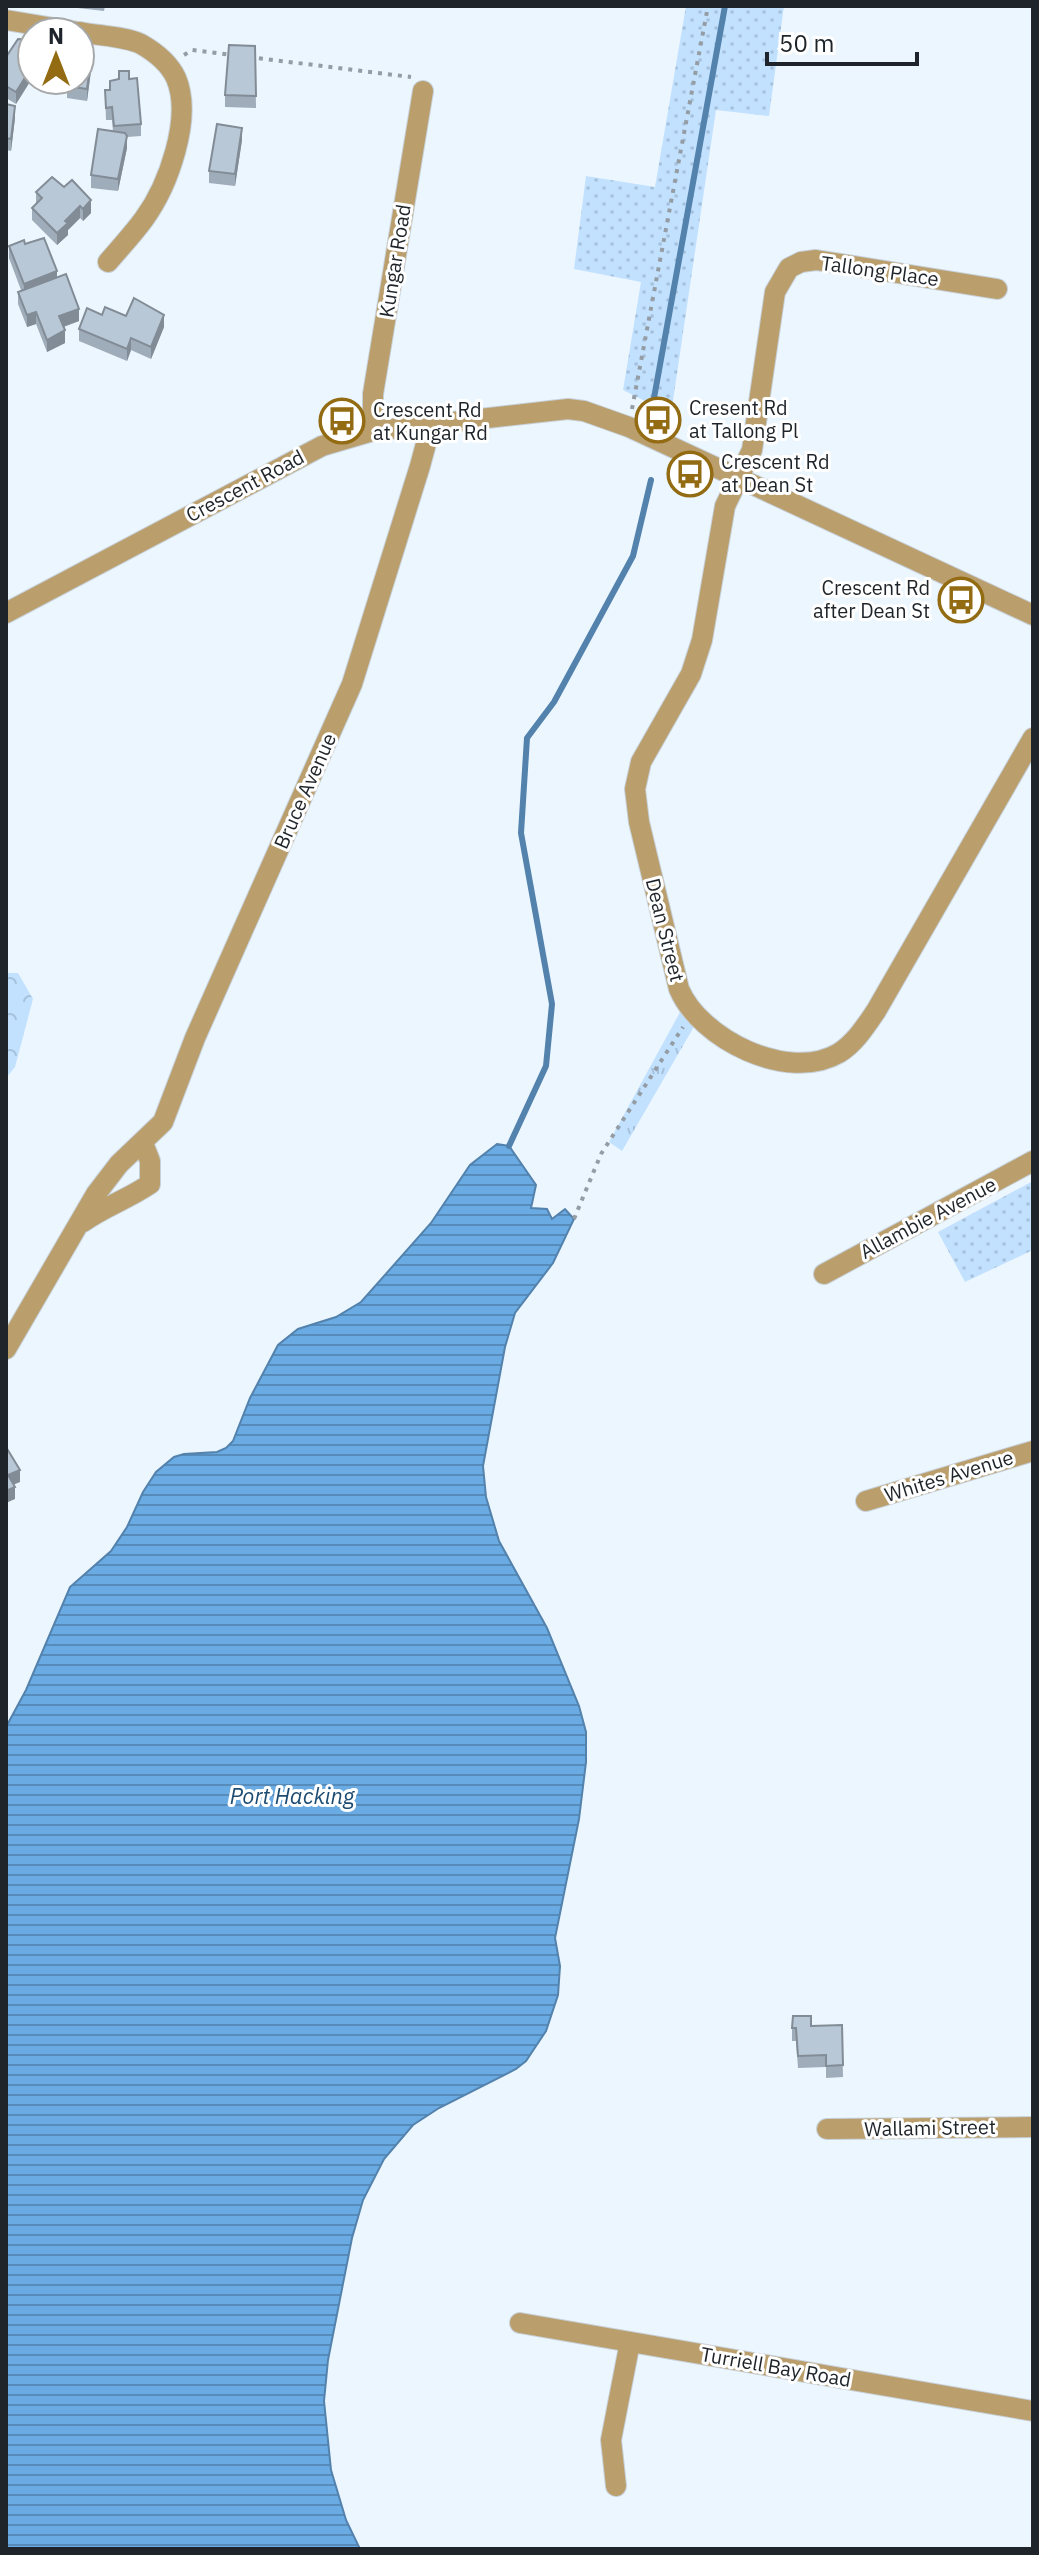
<svg xmlns="http://www.w3.org/2000/svg" width="1039" height="2555" viewBox="0 0 1039 2555" font-family="'IBM Plex Sans',sans-serif">
<defs>
<pattern id="grass-tufts" width="24" height="20" patternUnits="userSpaceOnUse" patternTransform="scale(2)"><rect width="24" height="20" fill="#c2e1ff"/><path d="M3 7l-1-3M5 7V3M7 7l1-3M15 17l-1-3M17 17v-4M19 17l1-3" fill="none" stroke="#a6c1db"/></pattern>
<pattern id="forest-crowns" width="20" height="18" patternUnits="userSpaceOnUse" patternTransform="scale(2)"><rect width="20" height="18" fill="#c2e1ff"/><path d="M2 6a3 3 0 1 1 6 0M12 15a3 3 0 1 1 6 0" fill="none" stroke="#a6c1db"/></pattern>
<pattern id="park-dots" width="8" height="8" patternUnits="userSpaceOnUse" patternTransform="scale(2)"><rect width="8" height="8" fill="#c2e1ff"/><path d="M2 2h.1M6 6h.1" fill="none" stroke="#a6c1db" stroke-width="1.8" stroke-linecap="round"/></pattern>
<pattern id="water-rules" width="6" height="5" patternUnits="userSpaceOnUse" patternTransform="scale(2)"><rect width="6" height="5" fill="#6aabe4"/><path d="M0 2.5h6" fill="none" stroke="#578bb9"/></pattern>
</defs>
<rect width="100%" height="100%" fill="#ecf6ff"/>
<path fill="url(#grass-tufts)" d="M685,1003L699,1018L622,1151L609,1142Z"/>
<path fill="url(#forest-crowns)" d="M6,973H18L33,999L15,1067L6,1078Z"/>
<path fill="url(#park-dots)" d="M686,6H784L769,116L716,110L671,414L623,390L641,282L574,269L586,176L655,187Z
M1033,1181V1250L965,1282L938,1232Z"/>
<path fill="url(#water-rules)" stroke="#5382ac" stroke-width="2" d="M497,1144L509,1146L536,1185L531,1208L547,1209L552,1219L565,1209L574,1219L553,1263L515,1313L505,1347L483,1466L486,1497L499,1541L547,1628L579,1706L586,1732V1762L579,1819L555,1938L560,1966L558,1995L546,2031L526,2061L516,2069L439,2108L413,2125L384,2159L363,2200L352,2238L328,2360L324,2401L331,2470L346,2520L360,2549H6V1727L26,1690L70,1587L111,1551L127,1527L143,1492L156,1472L174,1457L184,1454L217,1452L226,1448L233,1441L250,1398L278,1345L298,1329L336,1317L361,1302L431,1223L470,1165Z"/>
<g fill="none" stroke-linecap="round" stroke-linejoin="round">
<path stroke="#5382ac" stroke-width="6" d="M652,409L725,6
M509,1146L546,1066L552,1004L521,833L527,738L554,702L633,556L651,480"/>
<g stroke="#c7d0d8" stroke-width="22">
<path id="minor" d="M6,20L78,32
M80,32C99,36 124,36 141,44C155,52 169,63 176,78C193,118 168,186 144,219C133,234 120,248 108,262
M997,289L816,260L801,262L789,268L775,292L752,450L725,506L702,640L691,674L641,762L635,789L639,822L679,989C700,1039 788,1083 839,1053C855,1043 865,1027 876,1011L1033,738
M373,431V394L423,91
M6,613L322,446L373,431L568,409L584,411L629,427L1033,615
M83,1222C104,1207 128,1199 150,1184V1161L143,1143
M824,1274L1033,1161
M6,1349L96,1194L119,1164L163,1122L195,1038L352,684L420,466L427,440V423
M866,1501L1033,1451
M827,2129L1033,2127
M520,2323L1033,2411
M616,2486L611,2440L630,2342"/>
</g>
<path stroke="#949ca4" stroke-width="4" stroke-dasharray="4 6" stroke-linecap="butt" d="M184,55L192,50L233,55
M249,57L411,77
M632,409L708,6
M574,1219L601,1154L683,1027"/>
<use href="#minor" stroke="#ba9e6c" stroke-width="20"/>
</g>
<path fill="#9facb9" d="M69,6H105L104,11L69,7Z
M32,40V80H31L16,104L6,98V57Z
M255,46L256,108L225,107V95Z
M92,63L87,101L67,98V86L32,80H80Z
M119,71L129,79L141,124V136L127,137V148L118,191L91,188V175L113,132L112,120H106L105,90H110V81L119,79Z
M6,104L15,118L11,151L6,150Z
M242,140L235,186L209,183V171Z
M52,177L91,213L83,221L80,218L68,230V235L57,245L32,220V208L36,205V192Z
M25,244L57,277L79,321L64,327L65,343L47,352L36,324L27,327L18,304V292L21,290L9,258V246Z
M102,315L126,316L164,327L151,359L131,350L127,361L79,341V329Z
M842,2025L843,2077L826,2078V2067L798,2068L796,2041H792V2028L811,2026Z"/>
<path fill="#828c96" d="M92,50V63L87,101V89Z
M31,68V80L16,104V92Z
M15,106V118L11,151V139Z
M242,128V140L235,186V174Z
M127,136V148L118,191V179Z
M91,200V213L83,221V209Z
M80,206V218L68,230V235L57,245V233L65,221Z
M57,271V284L24,296V284Z
M79,309V321L59,328V316Z
M36,312V324L27,327V315Z
M164,315V327L151,359V347Z
M65,330V343L47,352V340Z
M131,338V350L127,361V349Z
M20,1470V1482L8,1487V1475Z
M15,1487V1499L6,1503V1491Z"/>
<path fill="#b9c8d7" stroke="#828c96" stroke-width="2" d="M18,39L32,40V68H31L16,92L6,86V57Z
M229,45L255,46L256,96L225,95Z
M80,49L92,50L87,89L67,86L68,80H80Z
M119,71H129V79L137,78L141,124L114,126L112,107L106,108L105,90H110V81L119,79Z
M6,104L15,106L11,139L6,138Z
M217,124L242,128L235,174L209,171Z
M98,129L125,133L127,136L118,179L91,175Z
M52,177L64,187L72,180L91,200L83,209L80,206L65,221L68,223L57,233L32,208L42,198L36,192Z
M44,238L57,271L24,284L9,246L24,240L25,244Z
M66,274L79,309L59,316L65,330L47,340L36,312L27,315L18,292Z
M134,298L164,315L151,347L131,338L127,349L79,329L87,308L102,315L105,307L126,316Z
M6,1447L20,1470L8,1475L15,1487L6,1491Z
M793,2016H811V2026L842,2025L843,2065L826,2066V2055L798,2056L796,2028H792Z"/>
<defs>
<g id="bus-ring" transform="scale(2.3)"><circle r="9.5" fill="#fff" stroke="#926b13" stroke-width="1.5"/><path d="M-5-6H5V4H4V6H2V4H-2V6H-4V4H-5ZM-3.5-4V0h7V-4ZM-3.5 1.2v1.5H-2V1.2ZM2 1.2v1.5H3.5V1.2Z" fill="#926b13"/></g>
</defs>
<g fill-rule="evenodd">
<use href="#bus-ring" x="658" y="420"/>
<use href="#bus-ring" x="342" y="421"/>
<use href="#bus-ring" x="690" y="474"/>
<use href="#bus-ring" x="961" y="600"/>
</g>
<g text-anchor="middle" stroke-width="6" stroke-linejoin="round" paint-order="stroke">
<g font-size="20" fill="#1e2429" stroke="#fff">
<text transform="translate(395 261) rotate(-81)" y="7">Kungar Road</text>
<text transform="translate(880 271) rotate(8)" y="7">Tallong Place</text>
<text transform="translate(245 486) rotate(-28)" y="7">Crescent Road</text>
<text transform="translate(305 791) rotate(-66)" y="7">Bruce Avenue</text>
<text transform="translate(665 930) rotate(76)" y="7">Dean Street</text>
<text transform="translate(928 1218) rotate(-28)" y="7">Allambie Avenue</text>
<text transform="translate(949 1476) rotate(-17)" y="7">Whites Avenue</text>
<text transform="translate(930 2128) rotate(-1)" y="7">Wallami Street</text>
<text transform="translate(776 2367) rotate(10)" y="7">Turriell Bay Road</text>
</g>
<g font-size="20" fill="#1e2429" stroke="#fff" text-anchor="start">
<text x="689" y="415">Cresent Rd<tspan x="689" dy="23">at Tallong Pl</tspan></text>
<text x="373" y="417">Crescent Rd<tspan x="373" dy="23">at Kungar Rd</tspan></text>
<text x="721" y="469">Crescent Rd<tspan x="721" dy="23">at Dean St</tspan></text>
<text x="930" y="595" text-anchor="end">Crescent Rd<tspan x="930" dy="23">after Dean St</tspan></text>
</g>
<g font-size="22" font-style="italic" fill="#1d4c72" stroke="#fff">
<text x="292" y="1804">Port Hacking</text>
</g>
</g>
<rect width="1039" height="2555" fill="none" stroke="#1e2429" stroke-width="16"/>
<g transform="translate(56 56)"><circle r="38" fill="#ffffff" stroke="#a5a7a9" stroke-width="2"/>
<path d="M0-6L14 30L0 20L-14 30Z" fill="#926b13"/>
<text y="-12" font-size="22" font-weight="bold" text-anchor="middle" fill="#1e2429">N</text>
</g>
<path d="M767 52v12h150v-12" fill="none" stroke="#1e2429" stroke-width="4"/>
<text x="779" y="52" font-size="24" fill="#1e2429" stroke="#ffffff" stroke-width="6" paint-order="stroke">50 m</text>
</svg>
